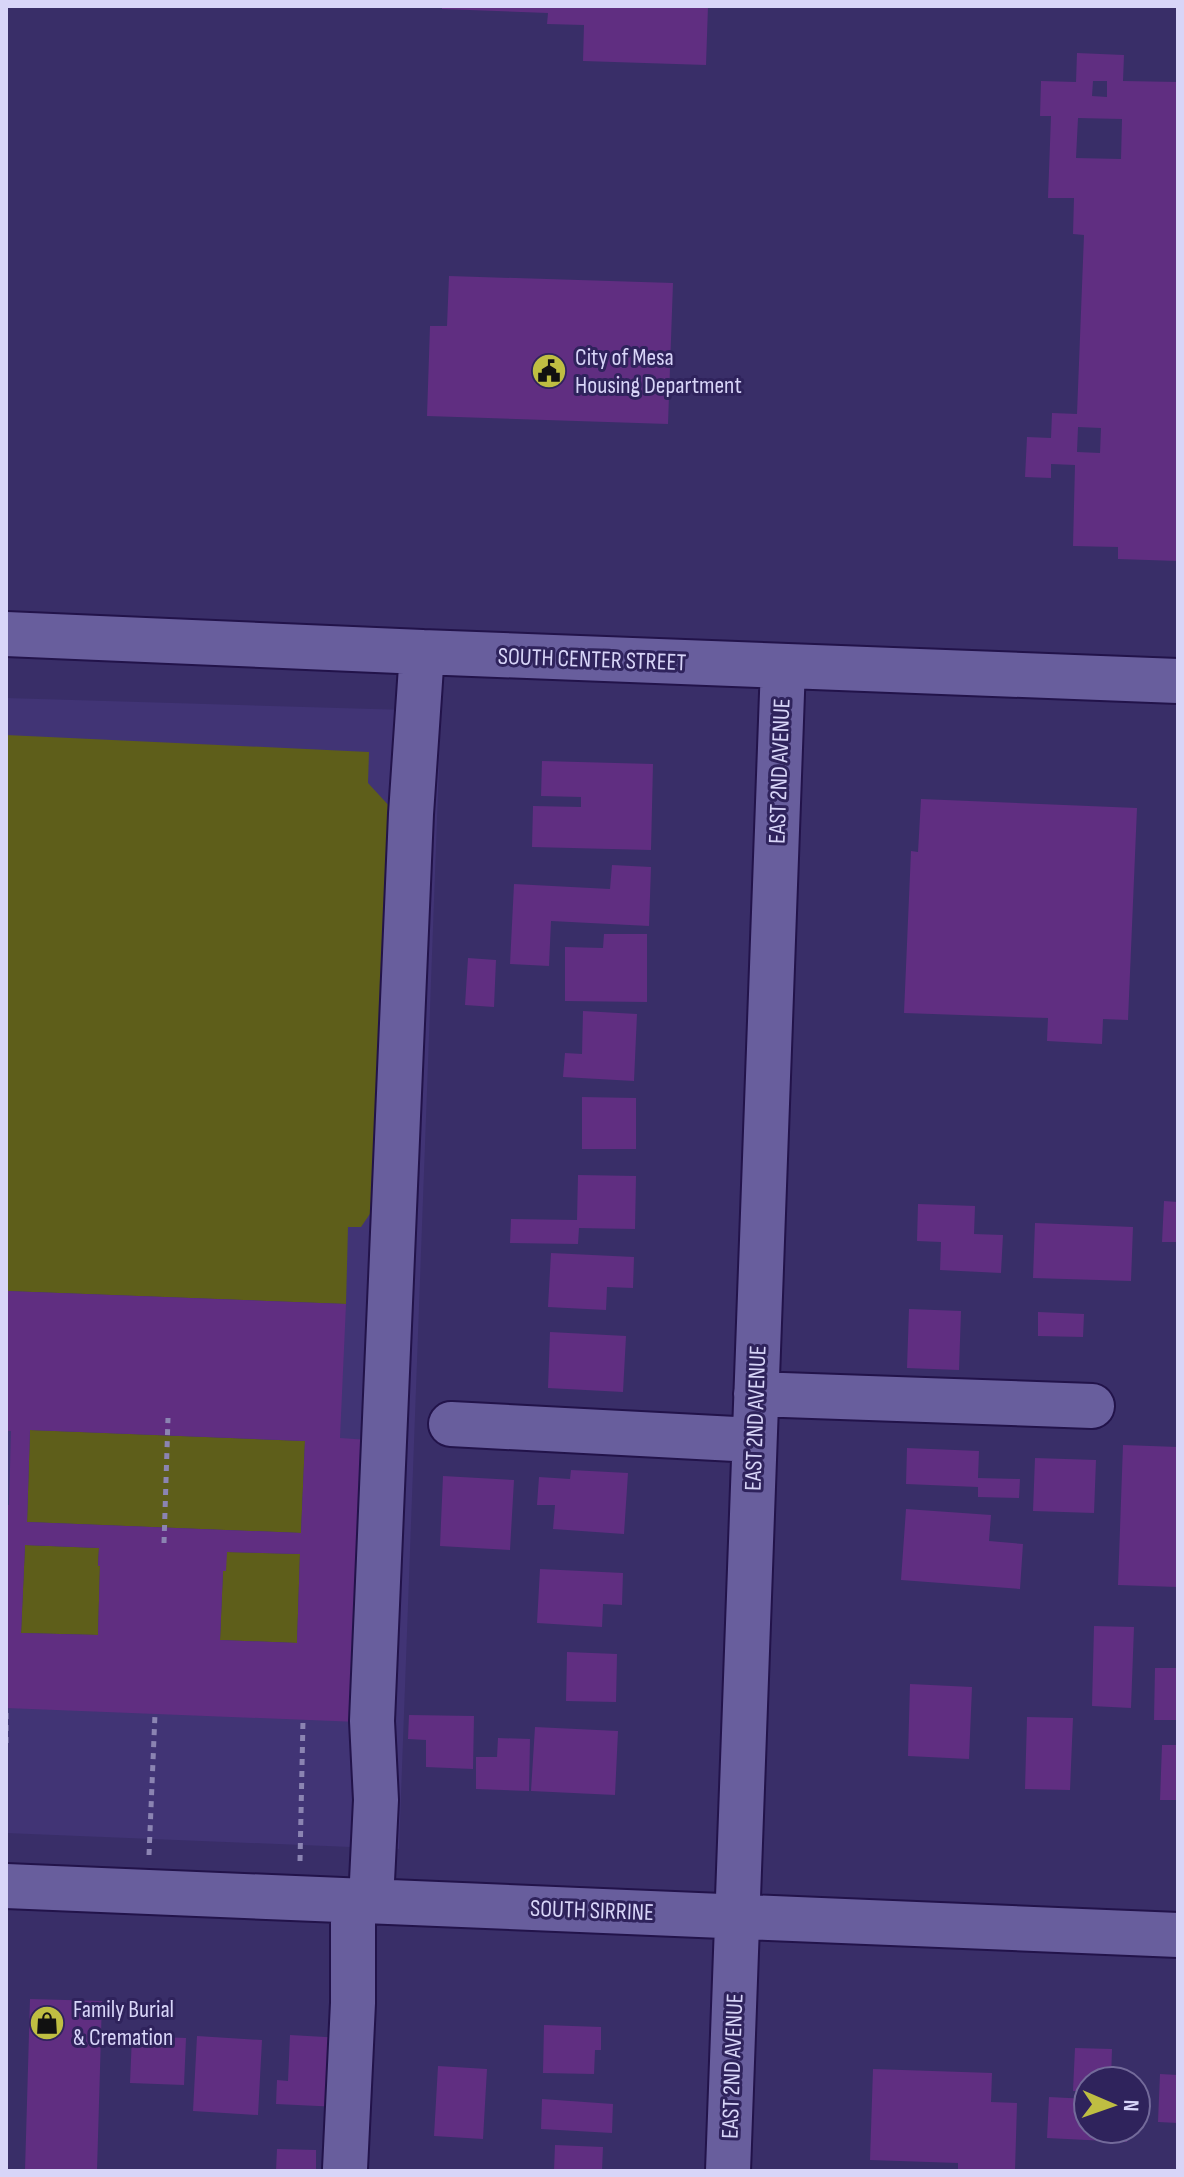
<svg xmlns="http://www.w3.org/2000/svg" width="1184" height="2177" viewBox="0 0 1184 2177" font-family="'Sofia Sans Condensed',sans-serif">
<rect width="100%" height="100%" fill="#392e68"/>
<path fill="#413475" d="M6,698L441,711L399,1849L6,1833Z"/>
<path fill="#5e5e1a" d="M6,735L369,752L368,783L392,809L374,1208L361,1227H348L346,1304L6,1291Z
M30,1430L305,1441L301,1533L27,1522Z
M25,1545L99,1548L98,1566H100L98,1635L21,1633Z
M227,1552L300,1554L297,1643L220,1640L223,1571Z"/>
<path fill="#602e81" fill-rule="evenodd" d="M442,6H708L706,65L583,61L584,25L547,24L548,13L442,9Z
M1077,53L1124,55L1123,81L1178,82V561L1118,559V547L1073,546L1075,465L1051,464V478L1025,477L1027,437L1051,438L1052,413L1077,414L1084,235L1073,234L1074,198H1048L1051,116H1040L1041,81L1076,82ZM1093,81H1107V97L1092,96ZM1078,118L1122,119L1121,159L1076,158ZM1078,427L1101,428L1100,453L1077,452Z
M449,276L673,283L668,424L427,416L430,326H447Z
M542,761L653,764L651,850L532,847L533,806L581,807V797L541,796Z
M921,799L1137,808L1128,1020L1103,1019L1102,1044L1047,1041L1048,1018L904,1013L911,851L918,852Z
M612,865L651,867L649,926L551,921L549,966L510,964L514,884L610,889Z
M604,934H647V1002L565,1001V947L603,948Z
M468,958L496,960L494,1007L465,1005Z
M583,1011L637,1014L634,1081L563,1077L565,1053L582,1054Z
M582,1097L636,1098V1149H582Z
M578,1175L636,1176L635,1229L579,1228L578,1244L510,1243L511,1219L577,1220Z
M1164,1201L1178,1202V1242H1162Z
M918,1204L975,1206L974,1234L1003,1235L1001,1273L940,1270L941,1242L917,1241Z
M1035,1223L1133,1227L1131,1281L1033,1278Z
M551,1253L634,1257L633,1288L607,1287L606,1310L548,1307Z
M6,1291L346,1304L340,1438L369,1440L358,1722L6,1708V1505H9L11,1431H6ZM30,1430L305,1441L301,1533L27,1522ZM25,1545L99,1548L98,1566H100L98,1635L21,1633ZM227,1552L300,1554L297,1643L220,1640L223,1571H226Z
M909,1309L961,1311L959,1370L907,1368Z
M1038,1312L1084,1314L1083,1337L1038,1336Z
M550,1332L626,1336L623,1392L548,1388Z
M1123,1445L1178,1447V1587L1118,1585Z
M907,1448L979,1451L978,1478L1020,1479L1019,1498L978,1497V1487L906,1484Z
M1035,1458L1096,1460L1094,1513L1033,1511Z
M571,1470L628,1473L624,1534L553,1529L555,1505H537L539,1477L570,1479Z
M443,1476L514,1480L510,1550L440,1546Z
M906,1509L991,1515L989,1541L1023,1544L1020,1589L901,1580Z
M540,1569L623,1573L622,1605L603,1604L602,1627L537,1623Z
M1094,1626L1134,1627L1131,1708L1092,1706Z
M567,1652L617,1654L616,1702L566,1701Z
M1155,1668H1178V1720H1154Z
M910,1684L972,1687L969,1759L908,1756Z
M409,1715L474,1716L473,1769L426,1767V1740L408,1739Z
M1027,1717L1073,1718L1070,1790L1025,1789Z
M535,1727L618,1731L615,1795L531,1791Z
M498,1738L530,1739L529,1791L476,1789V1757H497Z
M1162,1745H1178V1800H1160Z
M30,1999L102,2001L97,2171H25Z
M544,2025L601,2027V2050H595L594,2074L543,2073Z
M290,2035L343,2038L339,2107L276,2104L277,2080L288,2081Z
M132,2036L186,2038L184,2085L130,2083Z
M197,2036L262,2040L258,2115L193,2111Z
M1075,2048L1112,2049L1111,2081H1088V2091H1073Z
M438,2066L487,2069L483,2139L434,2136Z
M873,2069L992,2073L991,2102L1017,2103L1015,2171H958V2163L870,2160Z
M1160,2074L1178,2075V2123L1158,2122Z
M1049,2097L1088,2099V2129H1128L1127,2142L1047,2138Z
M542,2099L613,2104L612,2133L541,2129Z
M555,2145L603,2147L602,2171H554Z
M277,2149L316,2150V2171H276Z"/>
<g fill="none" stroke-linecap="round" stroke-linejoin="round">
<g stroke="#22134a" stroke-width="48">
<path id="minor" d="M6,634L422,652L1178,681
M756,1394L1092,1406
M451,1424L754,1440
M6,1886L1178,1935
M371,1901L376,1800L372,1721L411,814L422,652
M345,2169L353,2003V1900
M728,2171L783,666"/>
</g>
<path stroke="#8b84b2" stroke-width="5" stroke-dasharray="6 6" stroke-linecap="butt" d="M164,1543L168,1418
M6,1713V1744
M149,1855L155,1714
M300,1861L303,1720"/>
<use href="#minor" stroke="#685e9d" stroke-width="44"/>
</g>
<defs>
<g id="civic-disc" transform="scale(1.8)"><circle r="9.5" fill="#bfbe42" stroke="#2f235c"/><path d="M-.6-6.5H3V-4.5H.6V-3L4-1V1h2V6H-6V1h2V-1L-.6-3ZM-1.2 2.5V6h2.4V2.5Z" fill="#111"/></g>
<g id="shop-disc" transform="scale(1.8)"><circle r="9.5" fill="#bfbe42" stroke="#2f235c"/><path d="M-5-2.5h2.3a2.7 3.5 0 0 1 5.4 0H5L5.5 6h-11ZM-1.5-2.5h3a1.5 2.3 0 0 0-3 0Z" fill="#111"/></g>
</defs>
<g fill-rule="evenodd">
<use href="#civic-disc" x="549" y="371"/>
<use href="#shop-disc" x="47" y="2023"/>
</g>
<g text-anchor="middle" stroke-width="6" stroke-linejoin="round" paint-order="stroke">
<g font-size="24" fill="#d8d5f8" stroke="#2f235c" text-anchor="start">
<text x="575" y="365">City of Mesa<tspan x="575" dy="28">Housing Department</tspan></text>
<text x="73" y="2017">Family Burial<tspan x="73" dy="28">&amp; Cremation</tspan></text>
</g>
<g font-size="24" fill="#d8d5f8" stroke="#2f235c">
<text transform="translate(592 659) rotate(2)" y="8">SOUTH CENTER STREET</text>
<text transform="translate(779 771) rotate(-88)" y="8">EAST 2ND AVENUE</text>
<text transform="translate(755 1418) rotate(-88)" y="8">EAST 2ND AVENUE</text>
<text transform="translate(592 1910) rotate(2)" y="8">SOUTH SIRRINE</text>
<text transform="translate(732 2066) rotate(-88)" y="8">EAST 2ND AVENUE</text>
</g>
</g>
<rect width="1184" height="2177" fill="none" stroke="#d8d5f8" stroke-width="16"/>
<g transform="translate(1112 2105) rotate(92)"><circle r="38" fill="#2f235c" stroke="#736a9a" stroke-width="2"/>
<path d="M0-6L14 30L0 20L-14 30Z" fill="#bfbe42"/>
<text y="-12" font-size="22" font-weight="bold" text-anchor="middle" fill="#d8d5f8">N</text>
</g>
</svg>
